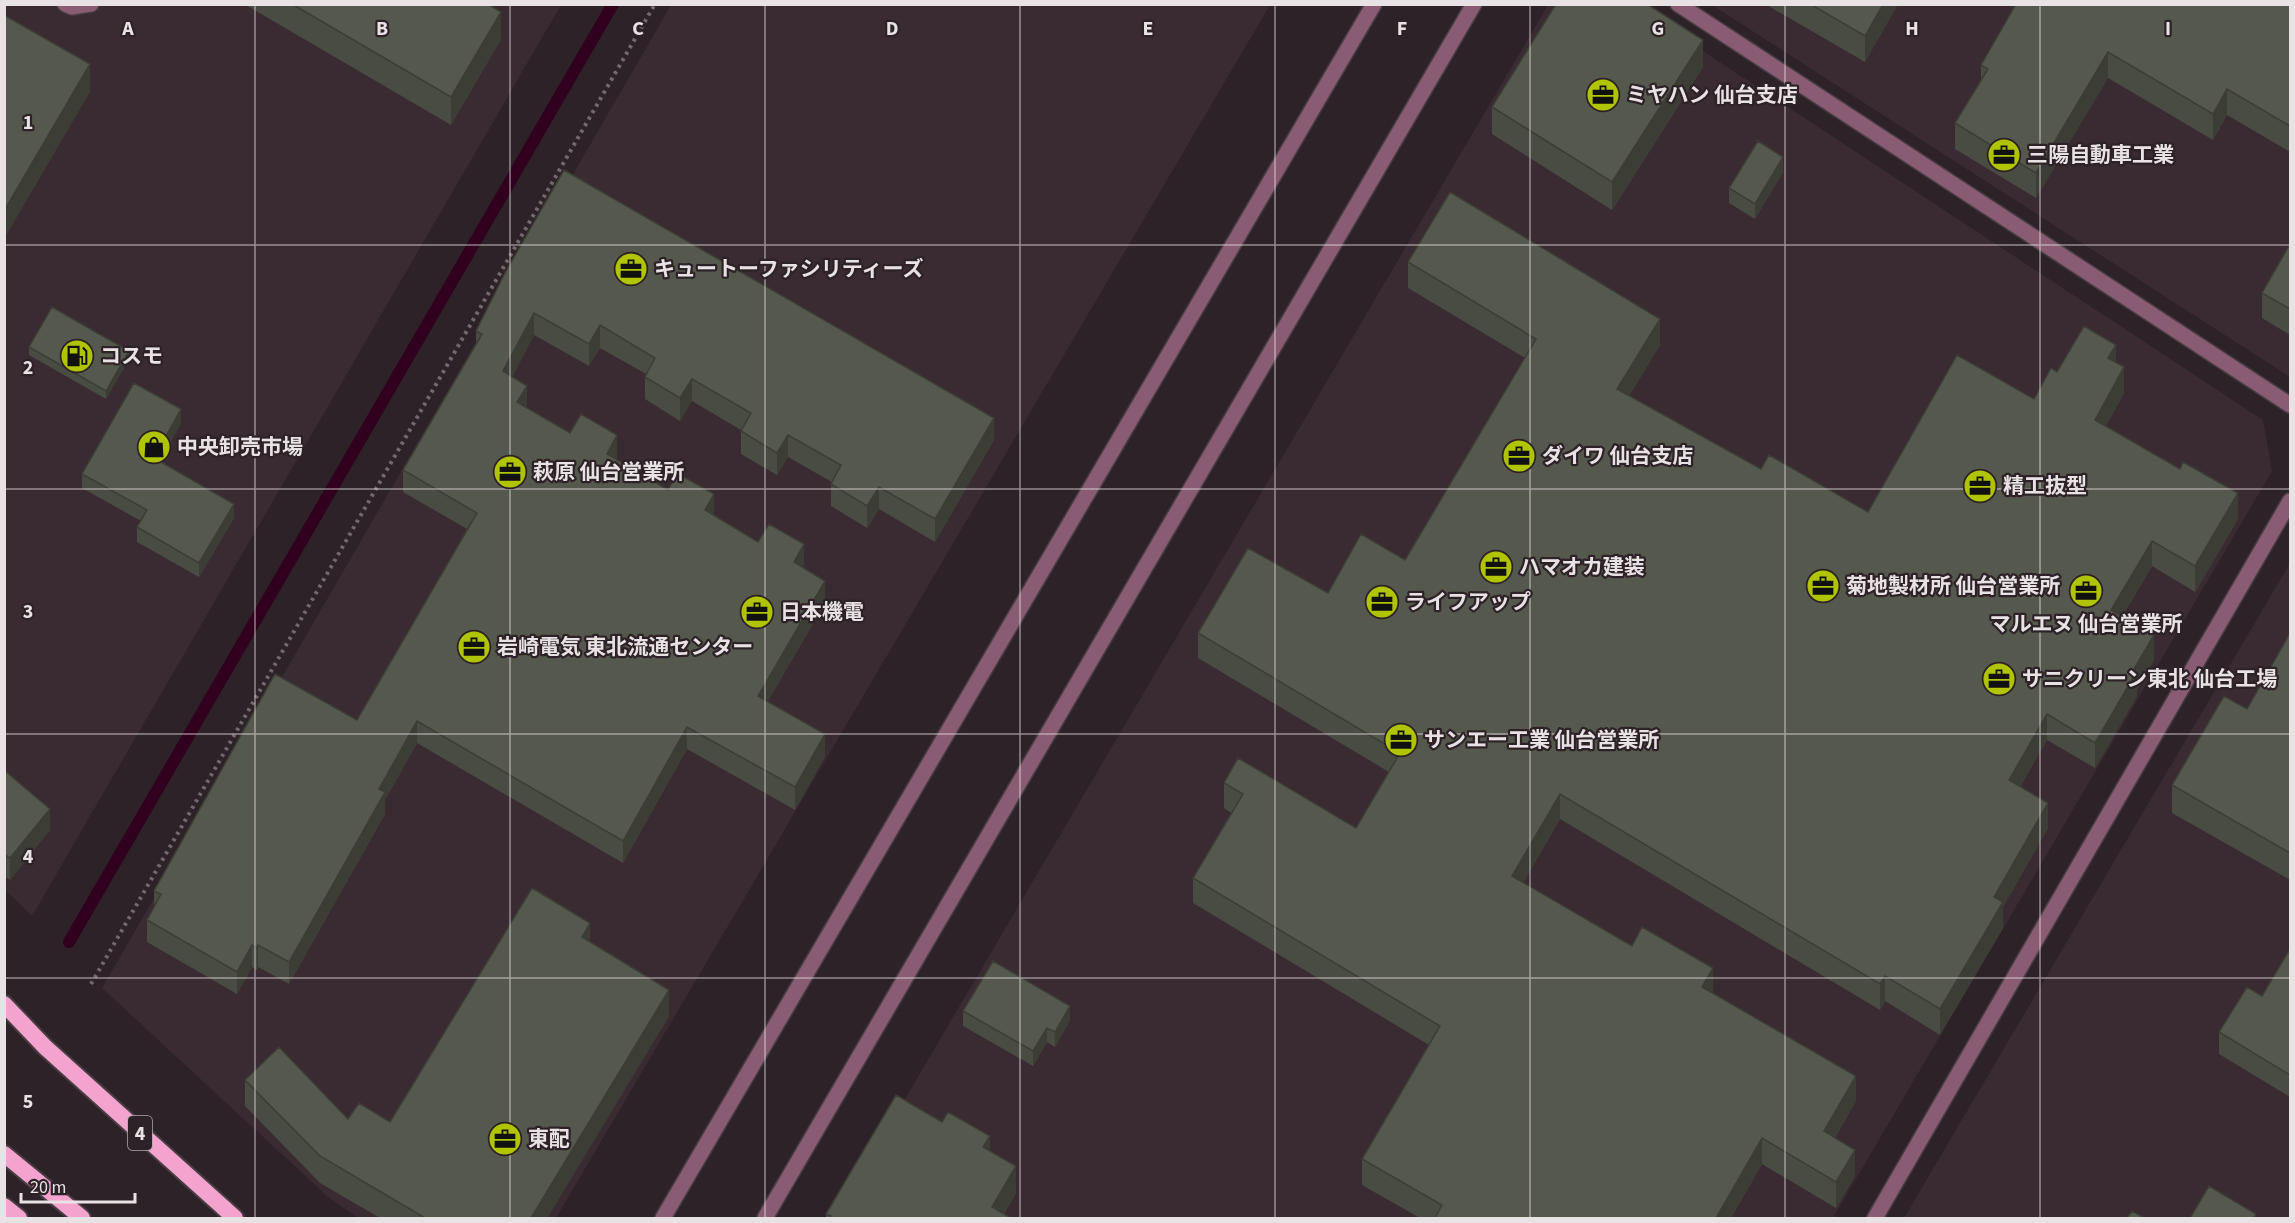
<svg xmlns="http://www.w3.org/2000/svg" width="2295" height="1223" viewBox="0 0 2295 1223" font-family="'Source Sans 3','Noto Sans JP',sans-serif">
<rect width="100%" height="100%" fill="#2d2227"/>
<path fill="#3a2a32" d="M4,5H561L32,916L4,889Z
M671,5H1270L556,1218H358L328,1197L102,988Z
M1548,5H1633L2263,420L2272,471L1833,1218H835Z
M1712,5H2290V377Z
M2290,563V1218H1904Z"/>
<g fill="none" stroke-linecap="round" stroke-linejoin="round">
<path stroke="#30001e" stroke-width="12" d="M69,942L613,4"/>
<g stroke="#473d42" stroke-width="18">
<path id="service" d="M65,4L72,7L91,4"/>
</g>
<g stroke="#473d42" stroke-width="18">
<path id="tertiary" d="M1678,4L2290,405
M663,1218L1374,4
M765,1218L1474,4
M1875,1218L2290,501"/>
</g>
<g stroke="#473d42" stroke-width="20">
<path id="trunk" d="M4,1004L45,1047L235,1218
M4,1154L82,1218
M4,1206L19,1218"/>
</g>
<path stroke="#72686d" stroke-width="4" stroke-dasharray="3 4.5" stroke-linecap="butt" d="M91,984L655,4"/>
<use href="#service" stroke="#895c73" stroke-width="15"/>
<use href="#tertiary" stroke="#895c73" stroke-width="15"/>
<use href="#trunk" stroke="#f4a2ce" stroke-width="16"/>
</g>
<path fill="#494c42" d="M244,4H488L501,39L451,125Z
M1765,4H1898L1865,62Z
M2290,4V152L2227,115L2213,140L2108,78L2036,198L1955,149V123L1981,81V65Z
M1703,67L1612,210L1492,134V107Z
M1783,172L1755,219L1729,203V188Z
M2290,244V335L2262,318V293Z
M1408,262L1660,345L1629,396L1761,469L1868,512L2034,399L2057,372L2116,362L2124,393L2106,426L2238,519L2195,592L2152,566L2122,617L2154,660L2137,690V696L2095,768L2047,740L2020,787L2048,828L2003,907V928L1940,1035L1885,1001L1880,1010L1560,819L1523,883L1713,993L1856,1101L1835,1138L1855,1176L1836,1208L1762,1164L1731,1218H1420L1362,1185V1159L1429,1045L1193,903V878L1231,813L1224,808V783L1356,828L1389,772L1198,658V633L1328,593L1405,560L1525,358L1408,288Z
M506,271L994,440L935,542L879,509L867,528L831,506V484L832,482L788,457L777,475L741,454V430L692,401L680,421L645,399V377L646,374L600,348L589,366L534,335L512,377L527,408L570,433L617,458L616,459L758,542L804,567L803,568L825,603L768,701L825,756L795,810L687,749L623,863L417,743L385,800V814L289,984L258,967L257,970L252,967L237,994L147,942V920L154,906V891L357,720L467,529L403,492V470L476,345V331Z
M29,347L129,359L106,399L29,355Z
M181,423L160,461L234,518L199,577L137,542V527L141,521L82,488V474Z
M2290,633V880L2172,813V785L2247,709Z
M4,770L50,830L10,880L4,876Z
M590,942L669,1016L547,1218H380L320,1183L245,1106V1080L348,1119L390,1122Z
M2290,949V1097L2219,1054V1032L2262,996Z
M963,1011L1070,1020L1055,1047L1047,1042L1033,1066L963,1026Z
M990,1151L1016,1193L1004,1214L1011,1218H826V1214Z"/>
<path fill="#3c3e36" d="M1883,4H1898L1865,62V36Z
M501,12V39L451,125V97Z
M1703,40V67L1612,210V182Z
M2108,52V78L2036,198V173Z
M90,64V92L4,239V211Z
M2227,89V115L2213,140V114Z
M1783,157V172L1755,219V204Z
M534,313V335L503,393V371Z
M1660,319V345L1617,415V389Z
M600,325V348L589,366V344Z
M2116,345V370L2108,358Z
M129,351V359L106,399V391Z
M2124,367V393L2095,446V420Z
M692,379V401L680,421V398Z
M527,386V408L517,402Z
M181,409V423L154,472V458Z
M994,418V440L935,542V519Z
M617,435V458L607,476V454Z
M788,435V457L777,475V453Z
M879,487V509L867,528V506Z
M2238,493V519L2195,592V566Z
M714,494V516L705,510Z
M234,504V518L199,577V563Z
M2152,541V566L2111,636V610Z
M804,544V567L794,584V562Z
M825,581V603L758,718V696Z
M2154,635V660L2137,690V696L2095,768V743L2134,669Z
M2047,714V740L2009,806V780Z
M417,721V743L385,800V814L289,984V962L379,789Z
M687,727V749L623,863V841Z
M825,734V756L795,810V787Z
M1560,794V819L1512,902V876Z
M2048,803V828L2003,907V928L1940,1035V1009L1994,897Z
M50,809V830L10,880V858Z
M590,923V950L582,937Z
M252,945V967L237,994V972Z
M258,945V967L257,970V948Z
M1713,968V994L1702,987Z
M1885,976V1001L1880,1010V984Z
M669,990V1016L547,1218H531Z
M1070,1006V1020L1055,1047V1032Z
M1047,1028V1042L1033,1066V1051Z
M1856,1076V1101L1824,1157V1131Z
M990,1136V1162L983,1147Z
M1762,1138V1164L1731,1218H1716Z
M1855,1150V1176L1836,1208V1182Z
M1016,1166V1193L1001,1218L992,1207Z"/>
<path fill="#55584d" stroke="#3c3e36" stroke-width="1.5" d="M292,4H488L501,12L451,97Z
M1556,4H1647L1703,40L1612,182L1492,107Z
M1810,4H1883L1865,36Z
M2016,4H2290V126L2227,89L2213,114L2108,52L2036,173L1955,123L1988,69L1981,65Z
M4,15L90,64L4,211Z
M1758,141L1783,157L1755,204L1729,188Z
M564,170L994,418L935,519L879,487L867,506L831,484L841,465L788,435L777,453L741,431L751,413L692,379L680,398L645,377L655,358L600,325L589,344L534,313L503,371L527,386L517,402L570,433L581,414L617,435L607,454L668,490L677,473L714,494L705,510L758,542L769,524L804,544L794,562L825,581L758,696L825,734L795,787L687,727L623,841L417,721L379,789L385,792L289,962L258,945L257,948L252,945L237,972L147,920L161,894L154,891L275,674L357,720L477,513L403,470L482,334L476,331L506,271Z
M1450,192L1660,319L1617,389L1761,469L1769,455L1868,512L1957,355L2034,399L2051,368L2057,372L2084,326L2116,345L2108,358L2124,367L2095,420L2180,469L2183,462L2238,493L2195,566L2152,541L2111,610L2154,635L2134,669L2137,671L2095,743L2047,714L2009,780L2048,803L1994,897L2003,902L1940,1009L1885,976L1880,984L1560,794L1512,876L1632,946L1642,927L1713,968L1702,987L1856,1076L1824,1131L1855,1150L1836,1182L1762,1138L1716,1218H1435L1442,1205L1362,1159L1440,1026L1193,878L1243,794L1224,783L1238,758L1356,828L1400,753L1198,633L1248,548L1328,593L1361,534L1405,560L1536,339L1408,262Z
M2290,244V309L2262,293Z
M52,307L129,351L106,391L29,347Z
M134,383L181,409L154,458L234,504L199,563L137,527L147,510L82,474Z
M2290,633V853L2172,785L2224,696L2247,709Z
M4,770L50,809L10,858L4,854Z
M532,888L590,923L582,937L669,990L531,1218H425L320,1156L245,1080L279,1047L348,1119L359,1103L390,1122Z
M2290,949V1075L2219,1032L2247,987L2262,996Z
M993,961L1070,1006L1055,1032L1047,1028L1033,1051L963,1011Z
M896,1095L942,1122L948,1112L990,1136L983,1147L1016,1166L992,1207L1011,1218H829L831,1216L826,1214Z
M2209,1186L2256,1214L2254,1218H2190Z
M2132,1211L2145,1218H2127Z"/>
<path fill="none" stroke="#e9e2e5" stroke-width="1.5" stroke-opacity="0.55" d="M255,4V1218M510,4V1218M765,4V1218M1020,4V1218M1275,4V1218M1530,4V1218M1785,4V1218M2040,4V1218M4,245H2290M4,489H2290M4,734H2290M4,978H2290"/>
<defs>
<g id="office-disc" transform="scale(1.725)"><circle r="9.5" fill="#b0c500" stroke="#2d2227"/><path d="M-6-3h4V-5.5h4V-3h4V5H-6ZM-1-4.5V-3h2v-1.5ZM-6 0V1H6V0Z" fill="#111"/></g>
<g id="fuel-disc" transform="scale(1.725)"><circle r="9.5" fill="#b0c500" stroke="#2d2227"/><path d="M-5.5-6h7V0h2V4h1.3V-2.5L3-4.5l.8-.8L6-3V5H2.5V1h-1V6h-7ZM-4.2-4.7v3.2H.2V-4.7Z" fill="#111"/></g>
<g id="shop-disc" transform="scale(1.725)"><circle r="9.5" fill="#b0c500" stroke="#2d2227"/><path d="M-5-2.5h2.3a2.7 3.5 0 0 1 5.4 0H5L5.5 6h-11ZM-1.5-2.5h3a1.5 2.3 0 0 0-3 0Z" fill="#111"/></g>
</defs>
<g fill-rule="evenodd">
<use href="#office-disc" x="1603" y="95"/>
<use href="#office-disc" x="2004" y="155"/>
<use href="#office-disc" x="631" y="269"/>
<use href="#fuel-disc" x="77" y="356"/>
<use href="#shop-disc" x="154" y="447"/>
<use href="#office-disc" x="1519" y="456"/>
<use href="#office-disc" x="510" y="472"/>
<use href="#office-disc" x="1980" y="486"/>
<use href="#office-disc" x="1496" y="567"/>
<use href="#office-disc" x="1823" y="586"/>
<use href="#office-disc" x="2086" y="591"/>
<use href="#office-disc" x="1382" y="602"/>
<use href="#office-disc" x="757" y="612"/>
<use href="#office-disc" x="474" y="647"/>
<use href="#office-disc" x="1999" y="679"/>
<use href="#office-disc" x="1401" y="740"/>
<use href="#office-disc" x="505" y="1139"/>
</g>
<g text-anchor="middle" stroke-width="4.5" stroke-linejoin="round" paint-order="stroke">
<rect fill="#2d2227" stroke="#b1a8ac" stroke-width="1.5" x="128" y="1116" width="24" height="34" rx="4.5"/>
<g font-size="20" font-weight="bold" fill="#e9e2e5">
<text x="140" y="1140">4</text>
</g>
<g font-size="21" font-weight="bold" fill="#e9e2e5" stroke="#2d2227" text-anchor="start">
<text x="1626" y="102">ミヤハン 仙台支店</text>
<text x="2027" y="162">三陽自動車工業</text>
<text x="654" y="276">キュートーファシリティーズ</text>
<text x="100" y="363">コスモ</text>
<text x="177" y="454">中央卸売市場</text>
<text x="1542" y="463">ダイワ 仙台支店</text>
<text x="533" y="479">萩原 仙台営業所</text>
<text x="2003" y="493">精工抜型</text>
<text x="1519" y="574">ハマオカ建装</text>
<text x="1846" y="593">菊地製材所 仙台営業所</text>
<text x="1405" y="609">ライフアップ</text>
<text x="780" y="619">日本機電</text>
<text x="2086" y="631" text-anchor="middle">マルエヌ 仙台営業所</text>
<text x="497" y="654">岩崎電気 東北流通センター</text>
<text x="2022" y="686">サニクリーン東北 仙台工場</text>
<text x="1424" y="747">サンエー工業 仙台営業所</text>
<text x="528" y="1146">東配</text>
</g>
</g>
<g font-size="20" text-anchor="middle" font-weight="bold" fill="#e9e2e5" stroke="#2d2227" stroke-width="4.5" stroke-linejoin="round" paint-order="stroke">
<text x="128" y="35">A</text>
<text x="382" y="35">B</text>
<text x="638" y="35">C</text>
<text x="892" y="35">D</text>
<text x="1148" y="35">E</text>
<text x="1402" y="35">F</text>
<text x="1658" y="35">G</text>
<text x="1912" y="35">H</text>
<text x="2168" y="35">I</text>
<text x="28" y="129">1</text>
<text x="28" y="374">2</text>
<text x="28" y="618">3</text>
<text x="28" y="863">4</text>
<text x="28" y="1108">5</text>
</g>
<rect width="2295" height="1223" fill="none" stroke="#e9e2e5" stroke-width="12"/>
<path d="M21 1193v9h114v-9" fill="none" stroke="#e9e2e5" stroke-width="3"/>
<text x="30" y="1193" font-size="18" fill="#e9e2e5" stroke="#2d2227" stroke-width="4.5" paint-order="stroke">20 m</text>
</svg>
